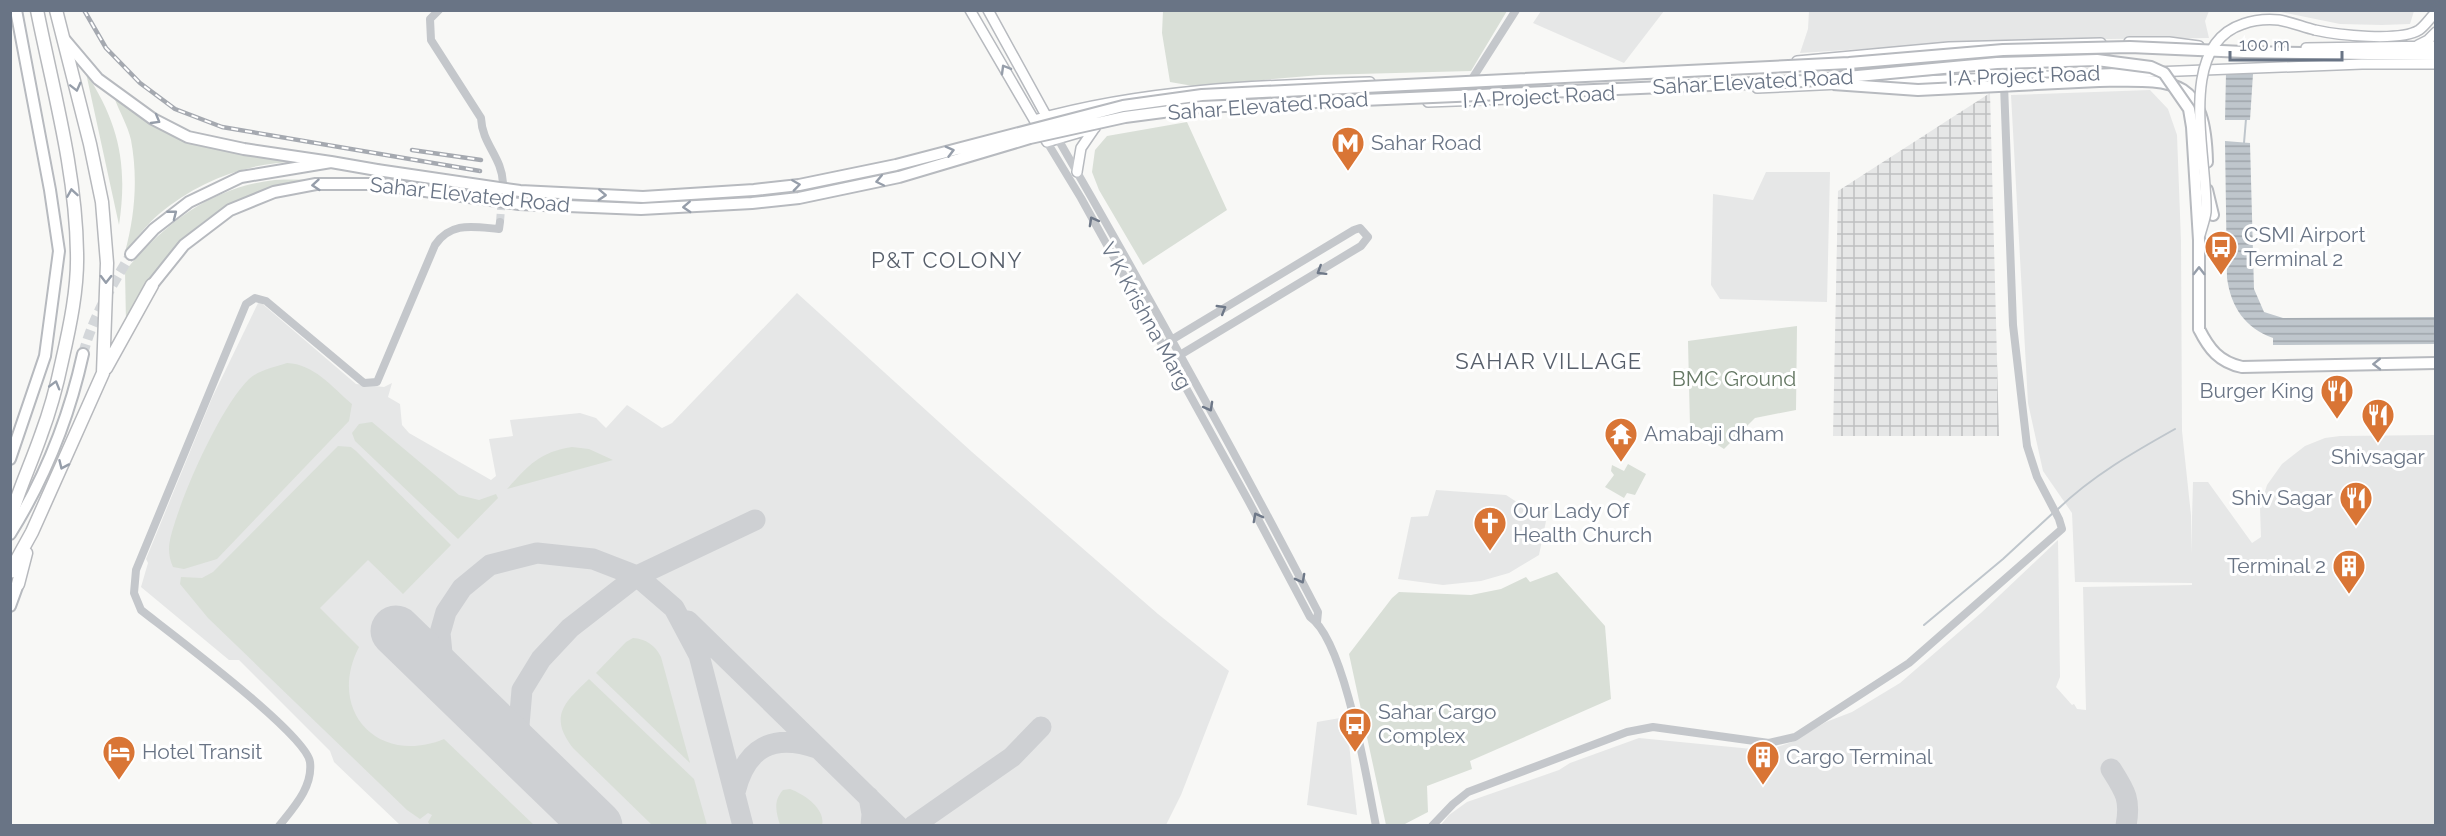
<svg xmlns="http://www.w3.org/2000/svg" width="2446" height="836" viewBox="0 0 2446 836" font-family="Raleway,sans-serif">
<defs>
<pattern id="industrial-grid" width="8" height="8" patternUnits="userSpaceOnUse" patternTransform="scale(1.5)"><rect width="8" height="8" fill="#e6e7e7"/><path d="M0 4h8M4 0v8" fill="none" stroke="#bec0c1"/></pattern>
<pattern id="water-rules" width="6" height="5" patternUnits="userSpaceOnUse" patternTransform="scale(1.5)"><rect width="6" height="5" fill="#bfc6cc"/><path d="M0 2.5h6" fill="none" stroke="#9fa5ab"/></pattern>
</defs>
<rect width="100%" height="100%" fill="#f8f8f6"/>
<path fill="#e6e7e7" d="M1541,11V10L1664,11L1624,63L1533,23Z
M1809,11H2209L2205,21L2209,38L2006,40L1800,53L1808,29Z
M2276,11V10L2414,11L2410,24L2382,25L2340,24Z
M2150,90L2168,109L2177,135L2181,241L2182,431L2191,515V554L2193,482H2208L2252,543L2261,537L2260,508L2267,485L2282,464L2305,446L2325,438L2340,436L2435,435V825L1440,826L1449,815L1467,802L1559,770L1570,763L1639,738L1752,749L1777,747L1792,742L1826,722L1852,712L1900,683L1981,613L2058,540L2060,677L2056,687L2072,705L2074,704L2077,709L2086,710L2083,587L2192,585V583L2075,582L2072,513L2043,471L2028,403L2011,95Z
M1766,172H1830L1827,302L1720,299L1711,285L1713,194L1753,200Z
M797,293L972,452L1158,614L1229,671L1181,795L1166,825H400L334,762L330,751L239,660H229L141,587L148,563L146,559L212,398L259,301L356,384L384,387L392,383L388,397L400,404L402,425L409,433L491,480L496,476L489,439L513,436L510,420L580,413L596,418L606,428L627,405L662,428L672,423Z
M1436,490L1506,495L1546,521L1539,555L1509,573L1481,581L1443,585L1398,579L1411,517L1428,516Z
M1346,717L1357,815L1307,805L1317,722Z"/>
<path fill="url(#industrial-grid)" d="M1990,93L1999,436H1833L1838,191Z"/>
<path fill="#d9dfd7" d="M1163,11L1164,10L1507,11L1471,71L1320,75L1193,86L1170,82L1162,33Z
M86,73C119,123 128,165 119,225Z
M114,97C125,105 135,115 147,122C191,150 248,155 298,162C248,162 198,181 159,214C146,225 136,239 125,252C135,215 138,178 131,140C128,126 119,111 114,97Z
M1187,122L1227,210L1143,265L1099,190L1092,172L1095,150L1107,136Z
M312,179C296,184 279,187 262,192C196,213 154,262 126,323L125,271C165,223 212,187 275,180C287,179 300,180 312,179Z
M1797,326L1796,410L1755,418L1724,449L1690,427L1688,341Z
M287,363C314,364 332,387 352,404L349,421L217,559L184,569L173,567C169,558 168,549 170,540C179,500 220,407 249,379C259,370 275,367 287,363Z
M372,422L459,495L479,500L496,494L498,498L458,539L355,441L352,433L359,424Z
M338,446L351,447L356,451L451,545L403,594L368,560L320,608L359,647C326,711 379,766 444,739L534,825H430L428,822L432,815L428,813L420,819L407,810L208,618L180,584L181,577L202,578L213,572Z
M572,447L589,449L613,460L507,489C528,466 539,452 572,447Z
M1628,464L1646,474L1635,495L1627,493L1624,498L1605,487L1614,475L1611,471L1612,465L1624,471Z
M1557,572L1605,626L1611,699L1470,761L1472,769L1427,786L1428,812L1403,825H1386L1349,654L1392,598L1399,592L1471,595L1501,589L1526,577L1530,582Z
M633,638C646,639 655,645 661,657L690,763L596,673L626,642Z
M589,679L694,779L707,825H652L573,748C548,716 565,702 589,679Z
M790,789C804,794 826,809 822,825H780C776,812 773,801 783,790Z"/>
<path fill="url(#water-rules)" d="M2226,73L2253,74L2250,120H2225Z
M2225,141L2250,143L2254,289L2264,312L2283,318L2435,317V344L2273,345V338C2245,328 2231,307 2227,278Z"/>
<g fill="none" stroke-linecap="round" stroke-linejoin="round">
<path stroke="#bfc6cc" stroke-width="2" d="M2244,143L2246,119
M2058,509C2092,476 2134,452 2175,429
M1924,625L2003,559L2053,513"/>
<path stroke="#ced0d3" stroke-width="21" d="M688,621L898,826
M460,694L443,663L440,633L446,612L462,588L490,565L537,553L593,559L637,576L674,608L699,655L743,826
M2111,769C2125,791 2131,799 2126,826
M539,770L525,749L519,725L522,690L541,659L570,628L637,576L755,520
M735,792C746,747 773,733 817,748
M869,797L872,814L871,826
M913,826L1012,757L1041,727"/>
<path stroke="#ced0d3" stroke-width="51" d="M396,631L597,826"/>
<path stroke="#d4d7da" stroke-width="8" stroke-dasharray="8 4" stroke-linecap="butt" d="M500,222L503,184"/>
<path stroke="#d4d7da" stroke-width="10" stroke-dasharray="10 5" stroke-linecap="butt" d="M83,354C93,317 111,287 131,254"/>
<g stroke="#b7babf" stroke-width="12">
<path id="secondary" d="M970,10L1047,142L1095,128
M988,10L1049,121
M2315,30C2337,35 2400,42 2419,30C2425,26 2430,18 2436,12
M2129,42H2169L2199,46
M2418,45L2428,40L2436,32
M2306,48L2436,46
M1797,61L1949,47L2101,43
M1868,83L2362,64H2436
M1757,88L1840,84
M1428,102L1510,99
M1034,120C1144,89 1257,85 1370,82
M1077,172L1081,148L1094,129"/>
</g>
<g stroke="#b7babf" stroke-width="14">
<path id="primary" d="M65,40L98,79L153,119L188,137L244,149L331,162
M2244,52L2436,55
M2099,81C2174,80 2205,75 2207,162
M2207,190L2213,215
M131,254L154,229L189,202L241,177L331,162L377,170
M152,285L184,245L230,210L274,192L316,184H374
M2199,329C2209,349 2219,362 2242,367L2436,363
M10,459L45,356L59,251L50,190L16,10
M10,534C45,478 69,418 83,354
M10,606L18,584"/>
</g>
<g stroke="#b7b9bd" stroke-width="15">
<path id="motorway" d="M106,368L152,285
M10,520C18,491 31,464 41,435C50,411 57,385 62,361C70,326 78,288 77,253C76,171 53,90 37,10
M10,572L32,532L103,373L107,263L102,202L90,144L56,10
M18,584L26,553"/>
</g>
<path stroke="#c4c7cb" stroke-width="8" d="M439,10L430,19L431,40L481,118C482,144 502,157 503,183
M1466,101L1472,79L1516,10
M1058,139C1148,295 1235,452 1318,612L1317,622
M1047,142L1081,198L1248,500L1310,617C1345,641 1367,781 1376,826
M1168,342L1354,230L1360,228L1368,237L1361,246L1170,361
M279,826C294,807 313,787 310,762C306,734 170,633 141,610L134,593L136,570L246,304L255,298L266,301L364,383L377,382L435,245C451,221 474,227 499,229L500,222
M1432,826L1453,804L1468,792L1627,732L1653,727L1769,743L1795,737L1909,663L2062,529L2059,519L2037,477L2027,446L2013,325L2003,58"/>
<use href="#secondary" stroke="#fff" stroke-width="9"/>
<use href="#primary" stroke="#fff" stroke-width="10"/>
<use href="#motorway" stroke="#fff" stroke-width="12"/>
<g stroke="#a5a9b0" stroke-width="4.5">
<path id="rail" d="M84,10L106,48L140,83L175,109L222,127L480,171
M412,150L481,160"/>
</g>
<use href="#rail" stroke="#fff" stroke-width="2" stroke-dasharray="7" stroke-linecap="butt"/>
<g stroke="#b7babf" stroke-width="12" stroke-linecap="butt">
<path id="secondary-bridge" d="M2200,235C2202,227 2205,220 2206,212C2208,159 2175,46 2243,24C2254,20 2268,19 2279,20C2291,22 2303,27 2315,30"/>
</g>
<g stroke="#b7babf" stroke-width="14" stroke-linecap="butt">
<path id="primary-bridge" d="M1833,84L1918,90L2099,81
M377,170L520,191L643,197L754,190L799,185L896,165L1123,106L1202,95L1849,63L2003,50L2130,47L2244,52
M374,184L519,204L641,209L752,203L799,198L899,177L1030,138L1125,117L1201,107L1804,81L1997,63L2097,60L2151,67L2164,73L2189,109L2192,127L2199,240V329"/>
</g>
<use href="#secondary-bridge" stroke="#fff" stroke-width="9"/>
<use href="#primary-bridge" stroke="#fff" stroke-width="10"/>
</g>
<defs><path id="oneway-chevron" d="M-2-3.5L2.5 0L-2 3.5" fill="none" stroke-width="1.6" stroke-linecap="round" stroke-linejoin="round" transform="scale(1.5)"/></defs>
<g stroke="#969eaa">
<use href="#oneway-chevron" transform="translate(1005 69) rotate(-120)"/>
<use href="#oneway-chevron" transform="translate(76 87) rotate(76)"/>
<use href="#oneway-chevron" transform="translate(156 120) rotate(30)"/>
<use href="#oneway-chevron" transform="translate(950 151) rotate(-15)"/>
<use href="#oneway-chevron" transform="translate(880 181) rotate(168)"/>
<use href="#oneway-chevron" transform="translate(316 185) rotate(175)"/>
<use href="#oneway-chevron" transform="translate(796 185) rotate(-8)"/>
<use href="#oneway-chevron" transform="translate(72 193) rotate(-99)"/>
<use href="#oneway-chevron" transform="translate(602 195) rotate(3)"/>
<use href="#oneway-chevron" transform="translate(687 207) rotate(177)"/>
<use href="#oneway-chevron" transform="translate(173 214) rotate(-38)"/>
<use href="#oneway-chevron" transform="translate(2199 271) rotate(-90)"/>
<use href="#oneway-chevron" transform="translate(106 279) rotate(91)"/>
<use href="#oneway-chevron" transform="translate(2377 364) rotate(179)"/>
<use href="#oneway-chevron" transform="translate(55 385) rotate(-74)"/>
<use href="#oneway-chevron" transform="translate(63 465) rotate(114)"/>
</g>
<g stroke="#6e7888">
<use href="#oneway-chevron" transform="translate(1093 221) rotate(-119)"/>
<use href="#oneway-chevron" transform="translate(1321 271) rotate(148)"/>
<use href="#oneway-chevron" transform="translate(1222 309) rotate(-31)"/>
<use href="#oneway-chevron" transform="translate(1209 407) rotate(61)"/>
<use href="#oneway-chevron" transform="translate(1257 517) rotate(-118)"/>
<use href="#oneway-chevron" transform="translate(1301 579) rotate(62)"/>
</g>
<defs>
<g id="metro-pin" transform="scale(1.725)"><path d="M0 17L-7.5 6A9.5 9.5 0 1 1 7.5 6Z" fill="#d97535" stroke="#fff"/><path d="M-5.5 5V-5H-3L0 0L3-5H5.5V5H3V-.5L0 4L-3-.5V5Z" fill="#fff"/></g>
<g id="bus-pin" transform="scale(1.725)"><path d="M0 17L-7.5 6A9.5 9.5 0 1 1 7.5 6Z" fill="#d97535" stroke="#fff"/><path d="M-5-6H5V4H4V6H2V4H-2V6H-4V4H-5ZM-3.5-4V0h7V-4ZM-3.5 1.2v1.5H-2V1.2ZM2 1.2v1.5H3.5V1.2Z" fill="#fff"/></g>
<g id="restaurant-pin" transform="scale(1.725)"><path d="M0 17L-7.5 6A9.5 9.5 0 1 1 7.5 6Z" fill="#d97535" stroke="#fff"/><path d="M-5-6h1v4h1v-4h1v4h1v-4h1v5L-1.5 .5V6h-2V.5L-5-1ZM5-6V6H3V1.5H1.5Q1.5-4 5-6Z" fill="#fff"/></g>
<g id="temple-pin" transform="scale(1.725)"><path d="M0 17L-7.5 6A9.5 9.5 0 1 1 7.5 6Z" fill="#d97535" stroke="#fff"/><path d="M0-6L5-2H3V0L6.5 2.5H4V6H1.5V3h-3V6H-4V2.5H-6.5L-3 0V-2H-5Z" fill="#fff"/></g>
<g id="church-pin" transform="scale(1.725)"><path d="M0 17L-7.5 6A9.5 9.5 0 1 1 7.5 6Z" fill="#d97535" stroke="#fff"/><path d="M-1.2-6h2.4v3.5h3.3v2.4h-3.3V6h-2.4V-.1h-3.3v-2.4h3.3Z" fill="#fff"/></g>
<g id="building-pin" transform="scale(1.725)"><path d="M0 17L-7.5 6A9.5 9.5 0 1 1 7.5 6Z" fill="#d97535" stroke="#fff"/><path d="M-4-6H4V6H1V3H-1V6H-4ZM-2.5-4.3h1.7v1.8h-1.7ZM.8-4.3h1.7v1.8H.8ZM-2.5-1h1.7V.8h-1.7ZM.8-1h1.7V.8H.8Z" fill="#fff"/></g>
<g id="hotel-pin" transform="scale(1.725)"><path d="M0 17L-7.5 6A9.5 9.5 0 1 1 7.5 6Z" fill="#d97535" stroke="#fff"/><path d="M-6-4.5h1.5V1H6V5H4.5V3h-9V5H-6ZM-4 0a1.8 1.8 0 1 1 3.6 0ZM.5 0V-2.5h3Q6-2.5 6 0Z" fill="#fff"/></g>
</defs>
<g fill-rule="evenodd">
<use href="#metro-pin" x="1348" y="143"/>
<use href="#bus-pin" x="2221" y="247"/>
<use href="#restaurant-pin" x="2337" y="391"/>
<use href="#restaurant-pin" x="2378" y="415"/>
<use href="#temple-pin" x="1621" y="434"/>
<use href="#restaurant-pin" x="2356" y="498"/>
<use href="#church-pin" x="1490" y="523"/>
<use href="#building-pin" x="2349" y="566"/>
<use href="#bus-pin" x="1355" y="724"/>
<use href="#hotel-pin" x="119" y="752"/>
<use href="#building-pin" x="1763" y="757"/>
</g>
<g text-anchor="middle" stroke-width="6" stroke-linejoin="round" paint-order="stroke">
<g font-size="21" fill="#697485" stroke="#fff">
<text transform="translate(2024 76) rotate(-2)" y="7">I A Project Road</text>
<text transform="translate(1753 82) rotate(-3)" y="7">Sahar Elevated Road</text>
<text transform="translate(1539 97) rotate(-3)" y="7">I A Project Road</text>
<text transform="translate(1268 106) rotate(-4)" y="7">Sahar Elevated Road</text>
<text transform="translate(470 195) rotate(6)" y="7">Sahar Elevated Road</text>
<text transform="translate(1146 316) rotate(61)" y="7">V K Krishna Marg</text>
</g>
<g font-size="21" fill="#697485" stroke="#fff" text-anchor="start">
<text x="1371" y="150">Sahar Road</text>
<text x="2244" y="242">CSMI Airport<tspan x="2244" dy="24">Terminal 2</tspan></text>
<text x="2314" y="398" text-anchor="end">Burger King</text>
<text x="1644" y="441">Amabaji dham</text>
<text x="2378" y="464" text-anchor="middle">Shivsagar</text>
<text x="2333" y="505" text-anchor="end">Shiv Sagar</text>
<text x="1513" y="518">Our Lady Of<tspan x="1513" dy="24">Health Church</tspan></text>
<text x="2326" y="573" text-anchor="end">Terminal 2</text>
<text x="1378" y="719">Sahar Cargo<tspan x="1378" dy="24">Complex</tspan></text>
<text x="142" y="759">Hotel Transit</text>
<text x="1786" y="764">Cargo Terminal</text>
</g>
<g font-size="21" fill="#657864" stroke="#fff">
<text x="1734" y="386">BMC Ground</text>
</g>
<g font-size="22" letter-spacing="1.5" fill="#575f6b" stroke="#fff">
<text x="947" y="268">P&amp;T COLONY</text>
<text x="1549" y="369">SAHAR VILLAGE</text>
</g>
</g>
<rect width="2446" height="836" fill="none" stroke="#697485" stroke-width="24"/>
<path d="M2230 51v9h112v-9" fill="none" stroke="#697485" stroke-width="3"/>
<text x="2239" y="51" font-size="18" fill="#697485" stroke="#ffffff" stroke-width="4.5" paint-order="stroke">100 m</text>
</svg>
